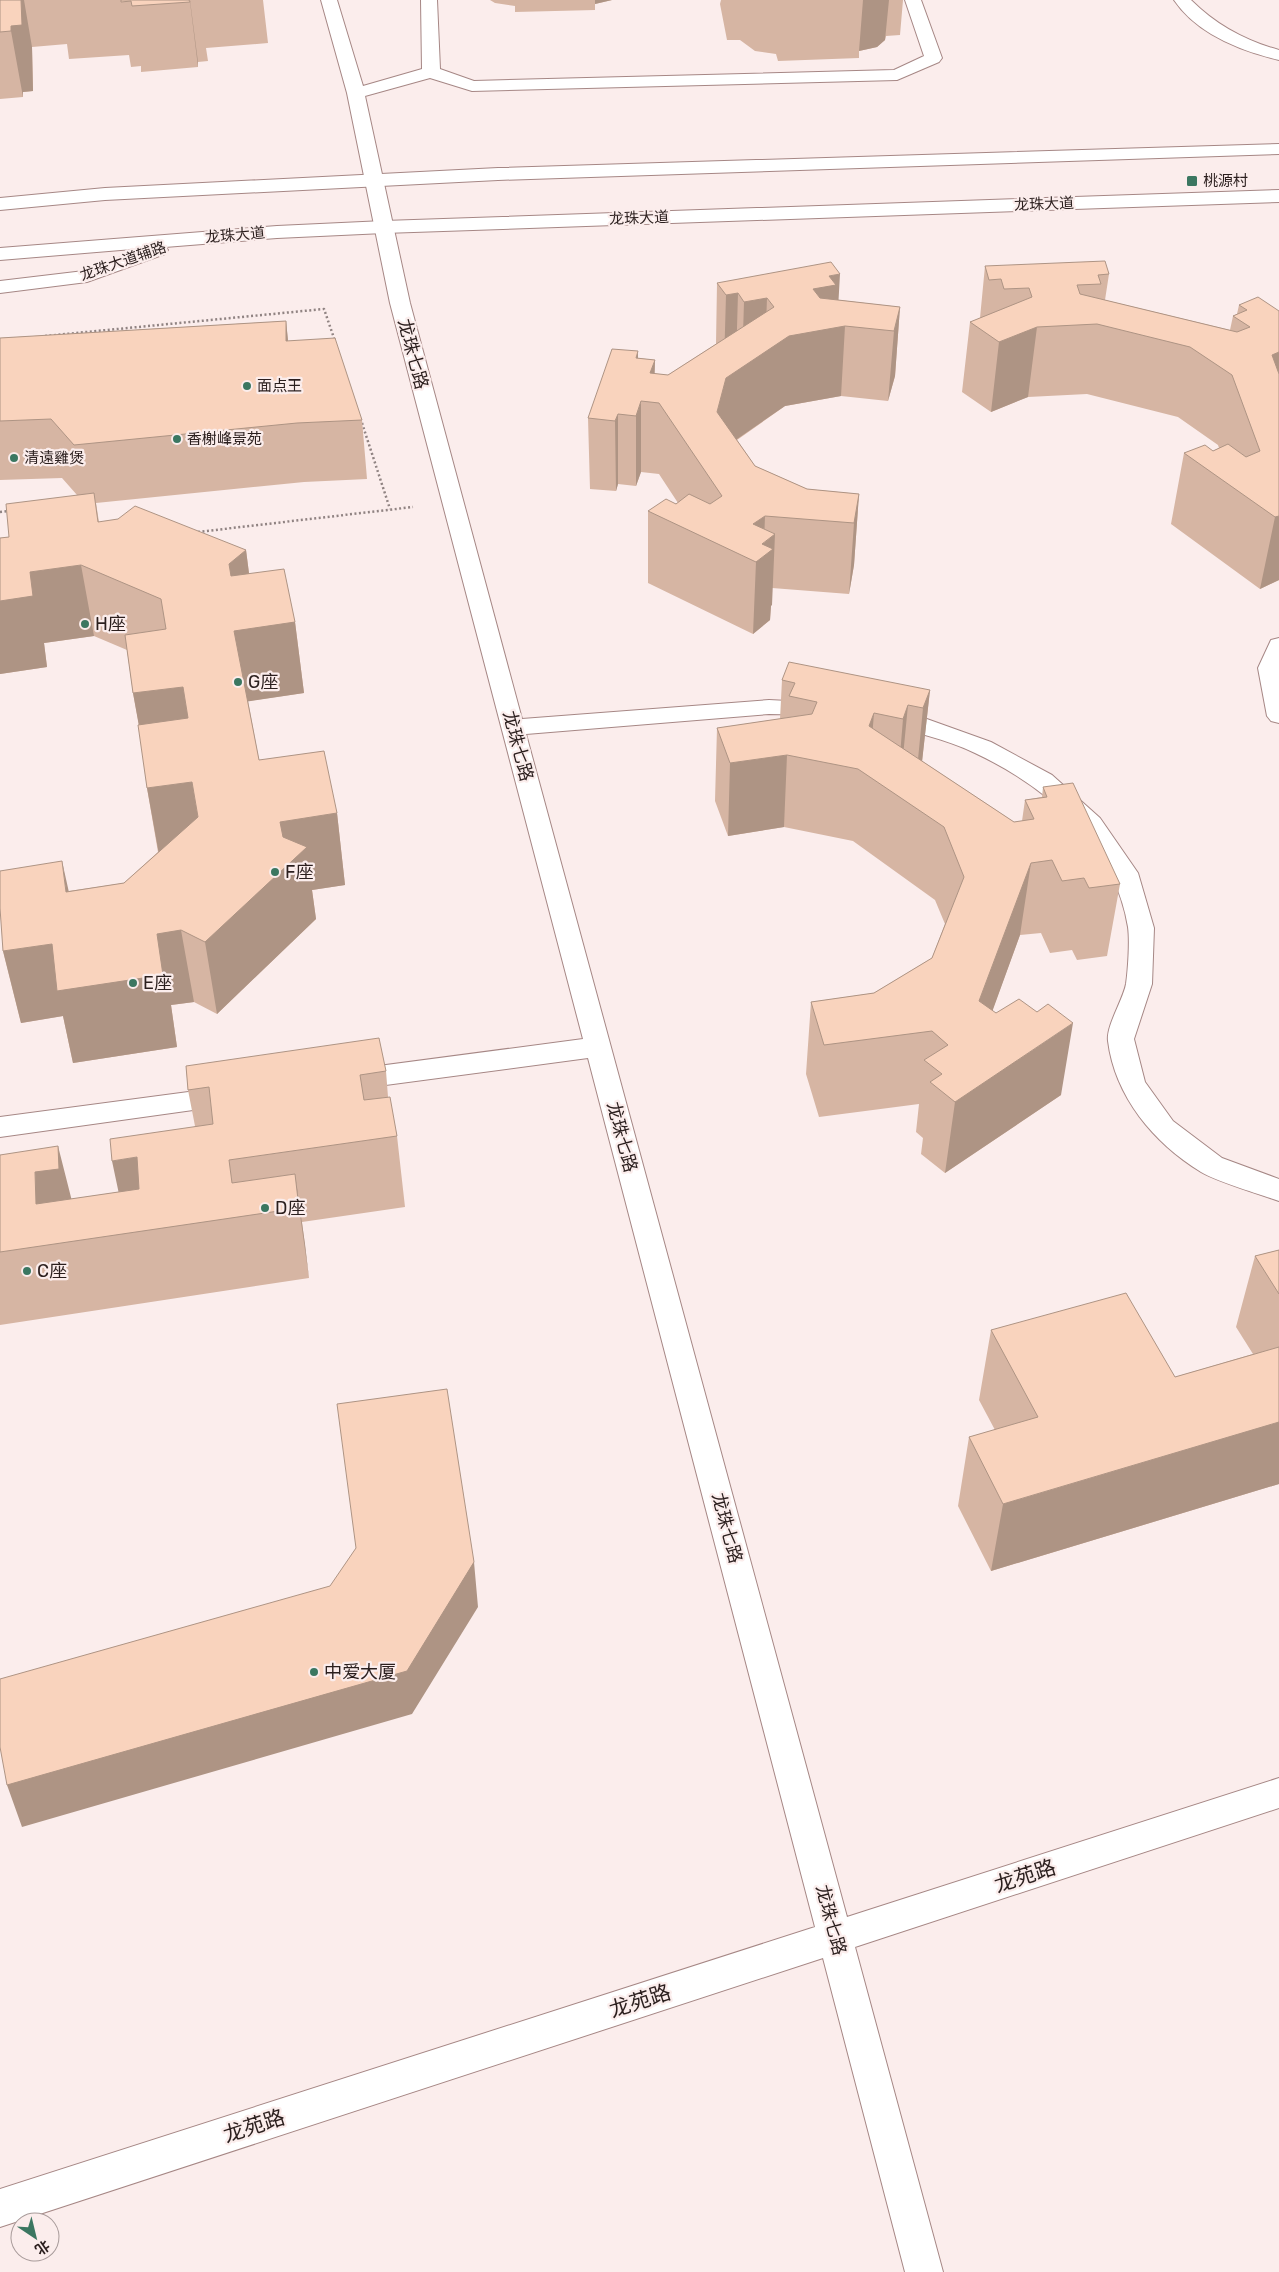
<svg xmlns="http://www.w3.org/2000/svg" width="1279" height="2272" viewBox="0 0 1279 2272" font-family="Rubik,'Noto Sans SC',sans-serif">
<rect width="100%" height="100%" fill="#fbedec"/>
<g fill="none" stroke-linecap="round" stroke-linejoin="round">
<g stroke="#a68785" stroke-width="2">
<path id="minor" d="M321,0H337L363,86L422,69L421,0H437L440,69L474,81L894,70L924,56L905,0H921L942,58L939,62L897,80L472,91L430,78L365,96L410,303L522,719L769,700L826,703L830,708L826,713L818,715L769,714L526,734L847,1917L1279,1778V1808L855,1947L943,2272H905L823,1958L0,2227V2189L815,1927L588,1058L348,1090L338,1087L335,1080L338,1073L348,1070L583,1039L390,303L347,93Z
M1174,0H1191C1216,25 1246,41 1279,50V60C1241,51 1197,34 1174,0Z
M1279,638V723L1271,721L1267,716L1258,668L1271,640Z
M890,710L924,718L991,742L1052,775L1100,818L1138,873L1154,928L1152,984L1134,1039L1145,1082L1173,1121L1222,1158L1279,1179V1201C1259,1194 1218,1182 1201,1172C1154,1143 1115,1097 1108,1041C1106,1026 1123,1000 1126,984C1128,970 1130,941 1128,927C1115,845 1047,787 975,753C946,739 913,732 882,723L878,718L882,713Z
M226,1087L236,1090L240,1097L236,1104L0,1137V1117Z"/>
</g>
<g stroke="#a68785" stroke-width="2">
<path id="major" d="M1279,144V154L498,180L105,200L0,210V198L105,188L498,168Z
M1279,190V202L384,233L277,238L165,247L168,250L165,254L87,282L0,293V281L84,271L145,248L0,260V248L277,226L384,221Z"/>
</g>
<path stroke="#908382" stroke-width="2.5" stroke-dasharray="2 2.5" stroke-linecap="butt" d="M45,336L324,309L335,341
M362,423L390,509
M0,512L9,511
M198,532L413,507"/>
<use href="#minor" fill="#fff" fill-rule="evenodd"/>
<use href="#major" fill="#fff" fill-rule="evenodd"/>
</g>
<path fill="#d6b5a3" d="M0,0H263L268,43L206,48L208,61L198,62V67L141,72V66L131,67L129,55L69,59L67,44L32,47L33,91L23,92V97L0,99Z
M490,0H612L595,4V10L515,12V6L495,3Z
M721,0H903L900,35L886,36L885,40L877,47L859,51V58L778,61L776,54L755,51L740,40H727L720,4Z
M985,266L1109,274L1105,300L1230,330L1233,316L1237,314L1239,305L1279,311V580L1260,589L1171,524L1184,453L1213,451L1219,448L1218,445L1178,417L1087,394L1028,397L991,412L962,392L970,322L980,318Z
M717,283L839,300L900,307L895,376L888,401L841,396L785,406L737,440L755,466L807,489L859,494L854,565L849,594L772,588L770,620L753,634L648,583V511L678,503L659,474L641,472L636,486L618,484L616,491L590,489L588,418L638,358L655,360L654,374L668,375L716,344Z
M286,321L288,341L362,420L367,479L304,482L96,503L99,522L246,550L249,573L295,622L304,693L248,701L259,760L337,813L345,885L312,890L316,919L217,1014L194,1002L171,1005L177,1047L73,1063L63,1016L21,1023L3,951L69,891L124,883L158,852L147,788L139,725L133,693L127,650L94,636L44,643L47,667L0,674V538L9,537L77,495L62,478L0,480V338Z
M782,680L930,690L922,761L1014,822L1022,821L1025,800L1042,797L1043,787L1120,884L1107,956L1077,960L1072,950L1050,953L1041,933L1020,935L992,1011L1061,1095L945,1173L921,1154L923,1138L916,1132L919,1104L819,1117L806,1074L811,1002L874,993L932,958L945,924L935,900L853,841L784,827L728,836L715,801L717,728L780,719Z
M186,1066L386,1071L388,1097L397,1136L405,1207L302,1222L309,1278L0,1325V1155L71,1199L119,1192L195,1126L188,1090Z
M1279,1250V1484L991,1571L958,1506L969,1437L995,1430L979,1400L991,1330L1175,1377L1253,1354L1236,1327L1255,1256Z"/>
<path fill="#ae9484" d="M21,0H24L32,47L33,91L23,92V97L11,31V26Z
M190,0L198,62V67L190,2Z
M595,0H612L595,4Z
M863,0H889L885,40L877,47L859,51Z
M840,274L837,327L845,326L841,396L785,406L724,448L717,412L726,378L742,367L744,302L767,298L765,352L813,289L829,276Z
M738,293L736,362L724,365L726,295Z
M900,307L895,376L888,401L894,331Z
M286,321L292,379L286,341Z
M1037,327L1028,397L991,412L999,342Z
M638,351V411L641,401V472L636,486V358Z
M1279,352V378L1272,355Z
M655,360L654,403L650,373Z
M618,414V484L616,491L615,421Z
M859,494L854,565L849,594L854,523Z
M1279,499V580L1260,589L1275,517Z
M765,516L764,543L775,534L772,605L771,606L770,620L753,634L756,562L753,524Z
M246,550L255,621L295,622L304,693L244,702L234,631L229,564Z
M81,565L94,636L44,643L47,667L0,674V601L30,572Z
M183,687L195,758L146,765L133,693Z
M930,690L922,762L916,780L923,708Z
M908,705L901,777L897,791L903,719Z
M874,713L869,776V726Z
M787,755L784,827L728,836L730,763Z
M192,782L204,853L160,860L147,788Z
M337,813L345,885L312,890L316,919L217,1014L205,942L280,822Z
M62,861L78,933L66,892Z
M1031,863L1020,935L970,1073L979,1001Z
M181,930L194,1002L171,1005L177,1047L73,1063L63,1016L21,1023L3,951L52,944Z
M1073,1023L1061,1095L945,1173L955,1102Z
M58,1146L76,1217L36,1204L35,1172Z
M137,1157L152,1228L127,1232L112,1161Z
M295,1174L305,1244L309,1278L299,1208Z
M1279,1422V1484L991,1571L1003,1504Z
M474,1562L478,1607L412,1714L22,1827L7,1785Z"/>
<path fill="#f9d3bd" stroke="#ae9484" d="M0,0H21L22,25L11,26V31L0,32Z
M121,0H189L190,2L132,6L131,1L121,2Z
M1105,261L1109,274L1098,275L1101,284L1077,285L1080,294L1237,332L1250,327L1233,316L1247,310L1239,305L1258,297L1279,311V352L1272,355L1279,374V516L1275,517L1184,453L1205,445L1213,451L1228,444L1246,457L1260,451L1232,375L1190,347L1097,324L1037,327L999,342L970,322L1032,297L1029,288L1004,289L1001,279L989,280L985,266Z
M831,262L840,274L829,276L836,285L813,289L820,298L900,307L894,331L845,326L789,336L726,378L717,412L755,466L807,489L859,494L854,523L765,516L753,524L775,534L762,544L773,549L756,562L648,511L666,499L676,504L689,494L710,504L722,496L659,403L641,401L636,416L618,414L615,421L588,418L612,349L638,351L636,358L655,360L650,373L668,375L774,307L767,298L744,302L738,293L726,295L717,283Z
M286,321V341L335,338L362,420L297,423L74,445L51,419L0,421V338Z
M94,493L98,522L118,519L135,506L246,550L229,564L231,576L284,569L295,622L234,631L259,760L324,751L337,813L280,822L283,837L307,847L205,942L181,930L157,934L163,975L57,991L52,944L3,951L0,908V871L62,861L66,892L124,883L198,817L192,782L147,788L138,725L188,718L183,687L133,693L125,635L166,629L161,599L81,565L30,572L33,596L0,601V538L9,537L6,504Z
M789,662L930,690L923,708L908,705L903,719L874,713L869,726L1014,822L1034,819L1025,800L1047,797L1043,787L1073,783L1120,884L1089,888L1084,878L1062,881L1052,860L1031,863L979,1001L996,1013L1019,999L1037,1012L1048,1004L1073,1023L955,1102L930,1082L942,1074L924,1060L948,1045L932,1031L824,1045L811,1002L874,993L932,958L964,877L944,827L858,769L787,755L730,763L717,728L812,714L817,702L789,696L795,683L782,680Z
M379,1038L386,1071L360,1075L364,1100L390,1097L397,1136L229,1160L232,1183L295,1174L299,1208L0,1252V1155L58,1146L59,1169L35,1172L36,1204L139,1189L137,1157L112,1161L110,1139L213,1124L209,1087L188,1090L186,1066Z
M1279,1250V1294L1255,1256Z
M1126,1293L1175,1377L1279,1347V1422L1003,1504L969,1437L1038,1417L991,1330Z
M447,1389L474,1562L407,1671L7,1785L0,1747V1679L330,1586L356,1548L337,1404Z"/>
<g fill="#3b7761" stroke="#fbedec" stroke-width="2">
<rect x="1186" y="175" width="12" height="12" rx="2.5"/>
<circle cx="247" cy="386" r="5"/>
<circle cx="177" cy="439" r="5"/>
<circle cx="14" cy="458" r="5"/>
<circle cx="85" cy="624" r="5"/>
<circle cx="238" cy="682" r="5"/>
<circle cx="275" cy="872" r="5"/>
<circle cx="133" cy="983" r="5"/>
<circle cx="265" cy="1208" r="5"/>
<circle cx="27" cy="1271" r="5"/>
<circle cx="314" cy="1672" r="5"/>
</g>
<g text-anchor="middle" stroke-width="4.5" stroke-linejoin="round" paint-order="stroke">
<g font-size="15" fill="#2b1f1e" stroke="#fbedec" text-anchor="start">
<text x="1203" y="186">桃源村</text>
<text x="257" y="391">面点王</text>
<text x="187" y="444">香榭峰景苑</text>
<text x="24" y="463">清遠雞煲</text>
</g>
<g font-size="15" fill="#2b1f1e" stroke="#fbedec">
<text transform="translate(1044 204) rotate(-2)" y="5">龙珠大道</text>
<text transform="translate(639 218) rotate(-2)" y="5">龙珠大道</text>
<text transform="translate(235 235) rotate(-5)" y="5">龙珠大道</text>
<text transform="translate(123 261) rotate(-19)" y="5">龙珠大道辅路</text>
</g>
<g font-size="18" fill="#2b1f1e" stroke="#fbedec">
<text transform="translate(413 354) rotate(75)" y="6">龙珠七路</text>
<text transform="translate(518 746) rotate(75)" y="6">龙珠七路</text>
<text transform="translate(622 1137) rotate(75)" y="6">龙珠七路</text>
<text transform="translate(727 1528) rotate(75)" y="6">龙珠七路</text>
<text transform="translate(831 1920) rotate(75)" y="6">龙珠七路</text>
</g>
<g font-size="18" fill="#2b1f1e" stroke="#fbedec" text-anchor="start">
<text x="95" y="630">H座</text>
<text x="248" y="688">G座</text>
<text x="285" y="878">F座</text>
<text x="143" y="989">E座</text>
<text x="275" y="1214">D座</text>
<text x="37" y="1277">C座</text>
<text x="324" y="1678">中爱大厦</text>
</g>
<g font-size="21" fill="#2b1f1e" stroke="#fbedec">
<text transform="translate(1025 1876) rotate(-18)" y="7">龙苑路</text>
<text transform="translate(640 2001) rotate(-18)" y="7">龙苑路</text>
<text transform="translate(254 2126) rotate(-18)" y="7">龙苑路</text>
</g>
</g>
<g transform="translate(35 2237) rotate(145)"><circle r="24" fill="#fbedec" stroke="#a89b9a"/>
<path d="M0-4L9 19L0 12L-9 19Z" fill="#3b7761"/>
<text y="-8" font-size="14" font-weight="bold" text-anchor="middle" fill="#2b1f1e">北</text>
</g>
</svg>
